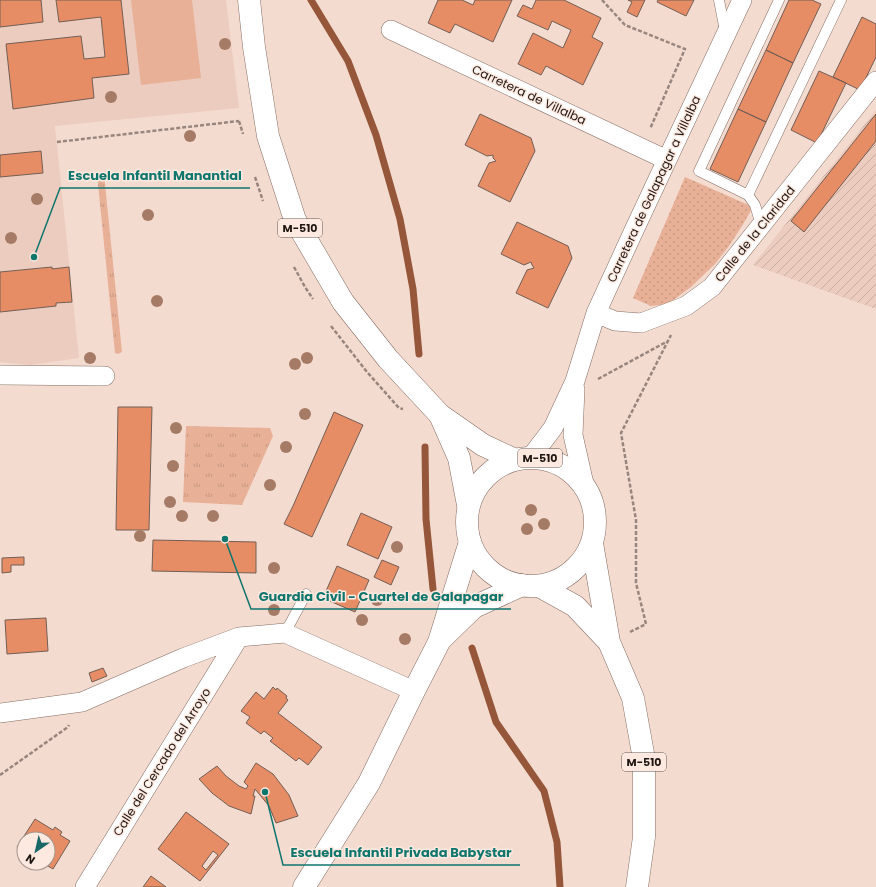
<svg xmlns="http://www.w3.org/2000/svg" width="876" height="887" viewBox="0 0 876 887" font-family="Poppins,sans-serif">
<defs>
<pattern id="industrial-furrows" width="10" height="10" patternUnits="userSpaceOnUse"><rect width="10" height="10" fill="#ecccbe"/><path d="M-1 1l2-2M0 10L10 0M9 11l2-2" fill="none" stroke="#caaea2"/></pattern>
<pattern id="grass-tufts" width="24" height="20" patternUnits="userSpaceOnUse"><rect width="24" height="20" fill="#e8b097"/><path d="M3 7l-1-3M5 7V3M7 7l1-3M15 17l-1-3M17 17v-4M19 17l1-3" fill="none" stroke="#c79781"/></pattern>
<pattern id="garden-dots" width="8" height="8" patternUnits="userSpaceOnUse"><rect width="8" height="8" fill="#e8b097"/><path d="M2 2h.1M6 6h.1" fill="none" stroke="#c79781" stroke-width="1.8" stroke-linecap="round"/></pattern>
</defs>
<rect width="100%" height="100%" fill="#f4dbd0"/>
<path fill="#ecccbe" d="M0,0H226L239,108L55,126L79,358L30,365L0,362Z"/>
<path fill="url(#industrial-furrows)" d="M876,110V309L753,265Z"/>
<path fill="url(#grass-tufts)" d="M101,172L104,174L122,352L118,354L115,353L97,174Z
M186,426L270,428L273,436L242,505L183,502Z"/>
<path fill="url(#garden-dots)" d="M685,177L753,207L742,226L729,246L715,264L691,287L668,304L651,306L633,298Z"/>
<path fill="#e8b097" d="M131,0H192L201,78L141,85Z"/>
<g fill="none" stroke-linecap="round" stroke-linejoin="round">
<path stroke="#955639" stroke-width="7" d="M311,0L348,61L376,135L400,219L413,289L419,354
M425,447L426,519L433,589
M472,648L496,722L544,791L557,842L560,887"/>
</g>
<path fill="#e68d65" stroke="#735e55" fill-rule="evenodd" d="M0,0H41L43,22L0,27Z
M56,0H121L129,74L92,78L94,98L13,109L6,44L81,36L84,59L105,57L101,17L59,22Z
M438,0H462L473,5L475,0H512L493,42L455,24L450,33L428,23Z
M536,0H564L601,18L592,37L603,43L583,85L546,66L541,75L518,64L533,33L563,48L571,30L552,21L548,30L517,16L523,5L532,9Z
M628,0H645L637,17L627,12L632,2Z
M658,0H694L686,16L657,2Z
M789,0H812L821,4L793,63L766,50Z
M862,17L876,24V57L860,90L833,77Z
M766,50L793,63L766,122L738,109Z
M819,71L846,83L817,143L791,130Z
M738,109L766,122L738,182L710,169Z
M480,114L531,138L535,151L510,202L478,186L489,163L496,161L493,158V155L487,156L465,145Z
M876,114V141L804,232L791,221Z
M41,151L43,173L0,177V155Z
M517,222L568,246L572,258L548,308L516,293L527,270L534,268L532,265L531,262L524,265L501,254Z
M52,267V269L69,267L72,302L56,303V306L0,312V272Z
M118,407H152L149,530H116Z
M334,412L363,425L312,537L284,524L293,506Z
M361,513L392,527L378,559L347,545Z
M153,540L256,542V573L152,571Z
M24,557V565H11V572L2,573V558Z
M382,560L399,567L391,585L374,577Z
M337,566L369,580L355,612L323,598Z
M46,618L48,651L7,654L5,620Z
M103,668L107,676L92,682L89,673Z
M273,687L276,690L277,688L287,696L286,698L288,700L278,713L322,747L308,765L299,758L296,761L270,741L273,738L264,731L261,734L246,723L250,717L241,711L256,692L264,699Z
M256,763L273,774L289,795L298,816L276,823L269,806L255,789L253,796H255L251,814L229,806L212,793L199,779L217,766L226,776L239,786L246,789L248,786L244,782Z
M186,812L229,844L200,881L158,849ZM213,851L218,855L206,870L202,866Z
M35,819L53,830L55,827L62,832L60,835L70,841L53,869L43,863H48V839H24V851L17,847Z
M151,876L166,887H143Z"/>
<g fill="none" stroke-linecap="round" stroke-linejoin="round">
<g stroke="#846e64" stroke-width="11">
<path id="service" d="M719,0L725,31
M748,195L841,0
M761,225L755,205L748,195L699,171L779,0
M285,633L306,594"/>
</g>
<g stroke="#846e64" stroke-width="20">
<path id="minor" d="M391,30L667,160
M596,313L615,321L641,323L686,306L712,287L876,81
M0,375L105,376
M575,389L573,435L584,484
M531,457L553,428L575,381L596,313L636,226L742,0
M0,713L82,702L183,658L239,637L285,633L414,691
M85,887L239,637"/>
</g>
<g stroke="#846e64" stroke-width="23">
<path id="tertiary" d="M441,639L474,607L522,585
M304,887L369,783L414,691L439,642L470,542"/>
</g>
<g stroke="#846e64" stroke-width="23">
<path id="primary" d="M249,0L254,47L268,136L295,220L343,302L388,359L440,415L483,445L513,459
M440,415L459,458L468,505
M467 522a64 64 0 1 1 128 0a64 64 0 1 1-128 0Z
M592,543L609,642L633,698L644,759V837L637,887
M539,586L575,606L609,642"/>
</g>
<path stroke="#98867e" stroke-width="2.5" stroke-dasharray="4 2" stroke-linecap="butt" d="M602,0L625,25L685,49L650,129
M239,121L243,134
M57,142L239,121
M255,177L263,201
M294,267L305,287L313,299
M331,326L367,372L399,408L403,409
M598,379L668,341
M630,632L646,624L636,583V520L621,433L671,335
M0,775L68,727L69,725"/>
<use href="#service" stroke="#fff" stroke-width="10"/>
<use href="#minor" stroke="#fff" stroke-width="19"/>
<use href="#tertiary" stroke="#fff" stroke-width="22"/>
<use href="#primary" stroke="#fff" stroke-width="22"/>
</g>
<g fill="#a57b66">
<circle cx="225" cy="44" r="6"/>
<circle cx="111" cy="97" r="6"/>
<circle cx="190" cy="136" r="6"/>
<circle cx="37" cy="199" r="6"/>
<circle cx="148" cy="215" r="6"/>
<circle cx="11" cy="238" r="6"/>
<circle cx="157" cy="301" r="6"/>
<circle cx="90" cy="358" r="6"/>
<circle cx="307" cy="358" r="6"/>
<circle cx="295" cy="364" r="6"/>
<circle cx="305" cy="414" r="6"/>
<circle cx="176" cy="428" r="6"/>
<circle cx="286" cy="447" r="6"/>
<circle cx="173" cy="466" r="6"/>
<circle cx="270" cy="485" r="6"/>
<circle cx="170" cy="502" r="6"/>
<circle cx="531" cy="510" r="6"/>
<circle cx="182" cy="516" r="6"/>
<circle cx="213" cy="516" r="6"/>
<circle cx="544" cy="524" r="6"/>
<circle cx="527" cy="529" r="6"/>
<circle cx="140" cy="536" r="6"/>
<circle cx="397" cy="547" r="6"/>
<circle cx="274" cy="568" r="6"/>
<circle cx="377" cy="600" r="6"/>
<circle cx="274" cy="610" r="6"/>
<circle cx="362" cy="620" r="6"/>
<circle cx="405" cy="639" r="6"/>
</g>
<g text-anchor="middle" stroke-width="3" stroke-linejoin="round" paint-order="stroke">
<g fill="#fde9e0" stroke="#625650" stroke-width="1">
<rect x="278" y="219" width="44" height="18" rx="3"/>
<rect x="518" y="449" width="44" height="18" rx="3"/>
<rect x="622" y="753" width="44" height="18" rx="3"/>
</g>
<g font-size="11" font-weight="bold" fill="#201713">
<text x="300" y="232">M-510</text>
<text x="540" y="462">M-510</text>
<text x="644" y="766">M-510</text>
</g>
<g font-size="12" fill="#201713" stroke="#fde9e0">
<text transform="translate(529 95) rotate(25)" y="4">Carretera de Villalba</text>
<text transform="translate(654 189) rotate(-65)" y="4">Carretera de Galapagar a Villalba</text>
<text transform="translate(755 234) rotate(-51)" y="4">Calle de la Claridad</text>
<text transform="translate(162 762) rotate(-58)" y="4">Calle del Cercado del Arroyo</text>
</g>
</g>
<path fill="none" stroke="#0f766e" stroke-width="1.5" d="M34 257L60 188H250M225 539L251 609H511M265 792L283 865H520"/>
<g fill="#0f766e" stroke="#fde9e0" stroke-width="1.5">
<circle cx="34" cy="257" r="4"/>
<circle cx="225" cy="539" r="4"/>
<circle cx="265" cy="792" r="4"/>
</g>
<g font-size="13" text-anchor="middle" font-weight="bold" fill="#0f766e" stroke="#fde9e0" stroke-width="3" stroke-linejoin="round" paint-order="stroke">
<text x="155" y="180">Escuela Infantil Manantial</text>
<text x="381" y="601">Guardia Civil - Cuartel de Galapagar</text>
<text x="401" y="857">Escuela Infantil Privada Babystar</text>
</g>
<g transform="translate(36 851) rotate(214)"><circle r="19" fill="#fde9e0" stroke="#a5958e"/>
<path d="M0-3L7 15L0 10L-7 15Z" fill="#196767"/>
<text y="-6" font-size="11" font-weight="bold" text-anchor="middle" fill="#201713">N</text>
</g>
</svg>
